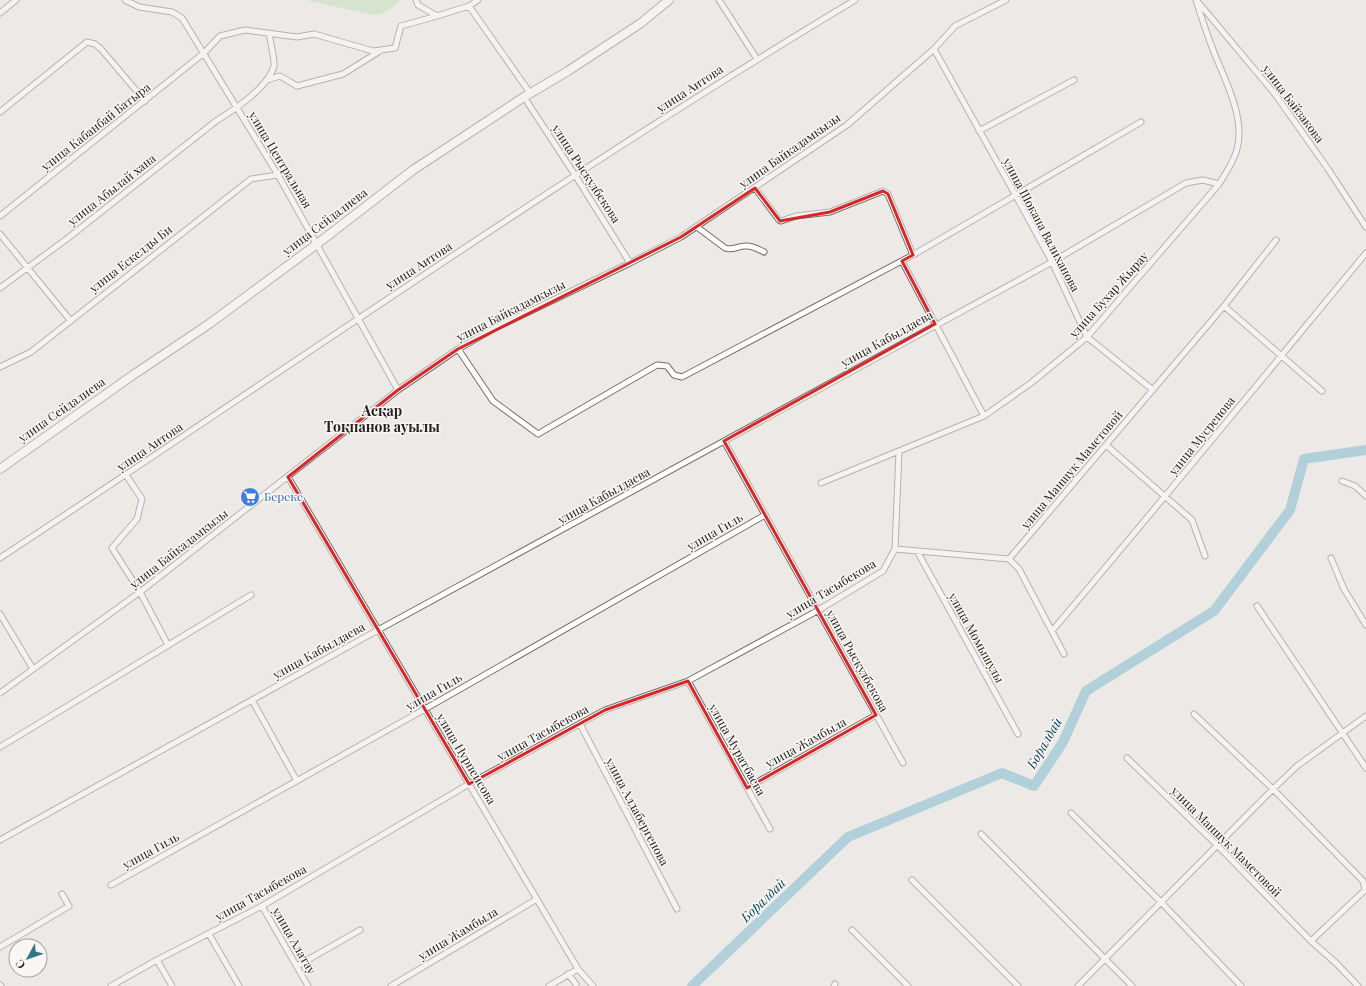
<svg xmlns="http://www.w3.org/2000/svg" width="1366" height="986" viewBox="0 0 1366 986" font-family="'Playfair Display',serif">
<rect width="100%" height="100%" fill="#ece9e7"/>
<path fill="#bbdbb2" d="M306,0H400C391,9 386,14 373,15Z"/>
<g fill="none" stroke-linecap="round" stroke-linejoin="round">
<path stroke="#6cb1cb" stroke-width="10" d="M692,986L848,837L1002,773L1034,786L1063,742L1086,691L1214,611L1290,510L1304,459L1366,450"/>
<g stroke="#72706e" stroke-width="7">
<path id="minor" d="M125,0L139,7L172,12L182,18L278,175L398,390
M416,0L418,5L437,16L469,6L478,0
M719,0L757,59
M1198,2L1275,94L1328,169L1366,227
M469,6L530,93
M0,13L16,0
M934,49L1016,196L1052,262L1087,337L1153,390
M267,80L280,76L297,86L343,74L380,51
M524,97L575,175L630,263
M0,112L87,42L95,44L101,49L145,101
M979,131L1074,80
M755,188L779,220L781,221L796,216L830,212L883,191L888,194L913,255
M0,216L204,53L220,36L245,30L297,37L314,34L373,51L395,48L401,26L437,16
M697,227L725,248C733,251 737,246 745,246C752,245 758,249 764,252
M0,234L70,320
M902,261L984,416
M0,288L68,238L216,121C234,110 268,88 274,66C275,61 270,40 269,33
M1224,306L1322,391
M458,349L493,401L538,434L657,365L667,366L674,375L682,377L913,255L1141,122
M0,367L31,352L251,179L278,175
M724,441L903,763
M1106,445L1192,520L1205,556
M126,475L142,499L137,519L112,548L140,592L168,645
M288,477L578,969L593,986
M1342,481L1355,486L1366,496
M821,483L984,416L1031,383L1087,337L1219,184C1226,173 1234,161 1237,149C1246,116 1223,77 1212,47C1206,32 1201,16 1196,0
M895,549L1009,559
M917,551L1018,734
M0,558C284,371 563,175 855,0
M1331,558L1344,589L1366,625
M1009,559L1224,306L1276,240
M1009,559L1019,569L1064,654
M1257,606L1366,768
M0,614L33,669
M1052,631C1158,506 1262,379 1366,253
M688,681L770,829
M0,693L140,592L398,390L458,349L495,328L630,263L681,237L847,125L934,49L955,26L1006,0
M252,700L297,781
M1194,714L1273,789L1363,881L1365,890L1311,941
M580,724L677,909
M0,747L251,595
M1127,758L1217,845L1311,941L1336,963L1358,986
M747,788L876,715
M1071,813L1160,901L1241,986
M981,834L1132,986
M0,840L378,630L1052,262L1186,183L1203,180L1219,184
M912,880L1018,986
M111,885L425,709L765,515
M262,906L308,986
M852,930L908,986
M209,934L239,986
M0,947L69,906L62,894
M157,960L172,986
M297,966L360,930
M568,974L576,984V986
M0,985L1,986
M111,986L157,960L262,906L469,784L605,710L688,681L817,611L883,571L895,549L899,451
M391,986L537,899
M549,986L578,969
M834,986L835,984
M1078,986L1273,789L1297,766L1366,716"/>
</g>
<g stroke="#72706e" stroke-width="10">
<path id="primary" d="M0,469L133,375L209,324L317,244L413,170L524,97L568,71L641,23L669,0"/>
</g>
<use href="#minor" stroke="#fff" stroke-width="5"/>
<use href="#primary" stroke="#fff" stroke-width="8"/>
</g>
<path d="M0 0H1366V986H0ZM755,188L780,221L830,212L883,191L888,194L913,255L902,261L935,324L724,441L876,715L747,788L688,681L605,710L469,784L288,477L398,390L458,349L681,237Z" fill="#ece9e7" fill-opacity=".55" fill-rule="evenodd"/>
<path fill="none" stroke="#d62828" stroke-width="3" stroke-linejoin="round" d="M755,188L780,221L830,212L883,191L888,194L913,255L902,261L935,324L724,441L876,715L747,788L688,681L605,710L469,784L288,477L398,390L458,349L681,237Z"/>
<defs>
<g id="supermarket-disc" transform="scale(1)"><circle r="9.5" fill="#3f7fe0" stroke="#f9f6f4"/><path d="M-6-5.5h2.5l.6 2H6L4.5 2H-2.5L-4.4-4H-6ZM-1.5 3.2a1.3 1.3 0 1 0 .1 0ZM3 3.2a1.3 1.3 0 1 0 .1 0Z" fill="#fff"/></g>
</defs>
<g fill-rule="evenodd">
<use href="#supermarket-disc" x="250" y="497"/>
</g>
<g text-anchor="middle" stroke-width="3" stroke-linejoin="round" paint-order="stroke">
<g font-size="12" fill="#242322" stroke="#f9f6f4">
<text transform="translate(690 89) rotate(-33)" y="4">улица Аитова</text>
<text transform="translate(1293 104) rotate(53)" y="4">улица Байзакова</text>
<text transform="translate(96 127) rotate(-38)" y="4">улица Кабанбай Батыра</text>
<text transform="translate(790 151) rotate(-35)" y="4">улица Байкадамкызы</text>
<text transform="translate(280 160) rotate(59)" y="4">улица Центральная</text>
<text transform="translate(586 174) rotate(57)" y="4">улица Рыскулбекова</text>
<text transform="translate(112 190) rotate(-38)" y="4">улица Абылай хана</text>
<text transform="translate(325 222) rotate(-37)" y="4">улица Сейдалиева</text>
<text transform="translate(1041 225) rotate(62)" y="4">улица Шокана Валиханова</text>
<text transform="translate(131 259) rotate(-38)" y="4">улица Ескелды Би</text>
<text transform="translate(419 266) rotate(-33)" y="4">улица Аитова</text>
<text transform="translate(1109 295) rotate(-48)" y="4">улица Бухар Жырау</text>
<text transform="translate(511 311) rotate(-27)" y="4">улица Байкадамкызы</text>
<text transform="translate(887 339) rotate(-29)" y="4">улица Кабылдаева</text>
<text transform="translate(62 410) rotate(-35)" y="4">улица Сейдалиева</text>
<text transform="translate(1202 436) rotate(-51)" y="4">улица Мусрепова</text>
<text transform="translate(150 447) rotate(-34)" y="4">улица Аитова</text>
<text transform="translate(1072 470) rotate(-50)" y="4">улица Маншук Маметовой</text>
<text transform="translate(604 496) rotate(-29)" y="4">улица Кабылдаева</text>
<text transform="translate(715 532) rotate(-30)" y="4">улица Гиль</text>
<text transform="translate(179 549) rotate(-38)" y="4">улица Байкадамкызы</text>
<text transform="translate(831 589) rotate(-31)" y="4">улица Тасыбекова</text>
<text transform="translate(976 638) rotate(61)" y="4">улица Момышулы</text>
<text transform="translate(319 651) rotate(-29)" y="4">улица Кабылдаева</text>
<text transform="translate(857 661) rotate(61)" y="4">улица Рыскулбекова</text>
<text transform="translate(434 692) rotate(-30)" y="4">улица Гиль</text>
<text transform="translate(543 733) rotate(-29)" y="4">улица Тасыбекова</text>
<text transform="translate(806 743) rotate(-29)" y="4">улица Жамбыла</text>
<text transform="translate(737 750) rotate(61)" y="4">улица Муратбаева</text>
<text transform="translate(466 759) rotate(59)" y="4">улица Нурпеисова</text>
<text transform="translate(637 812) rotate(62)" y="4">улица Алдабергенова</text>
<text transform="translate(1226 842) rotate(45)" y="4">улица Маншук Маметовой</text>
<text transform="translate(151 851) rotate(-29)" y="4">улица Гиль</text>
<text transform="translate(261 893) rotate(-29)" y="4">улица Тасыбекова</text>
<text transform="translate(458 934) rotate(-31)" y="4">улица Жамбыла</text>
<text transform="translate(294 941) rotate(60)" y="4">улица Алатау</text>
</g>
<g font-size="12" fill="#366cbe" stroke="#f9f6f4" text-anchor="start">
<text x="264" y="501">Береке</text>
</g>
<g font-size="13" font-style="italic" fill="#034356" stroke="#f9f6f4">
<text transform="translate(1044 743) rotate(-60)" y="5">Боралдай</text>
<text transform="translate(763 900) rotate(-44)" y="5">Боралдай</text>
</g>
<g font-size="14" font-weight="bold" fill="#242322" stroke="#f9f6f4">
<text x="382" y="416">Асқар<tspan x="382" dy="16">Тоқпанов ауылы</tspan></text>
</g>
</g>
<g transform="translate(28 958) rotate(230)"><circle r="19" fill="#f9f6f4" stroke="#a4a2a0"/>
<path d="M0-3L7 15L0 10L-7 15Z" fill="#337787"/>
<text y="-6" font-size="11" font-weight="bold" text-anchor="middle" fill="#242322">С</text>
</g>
</svg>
